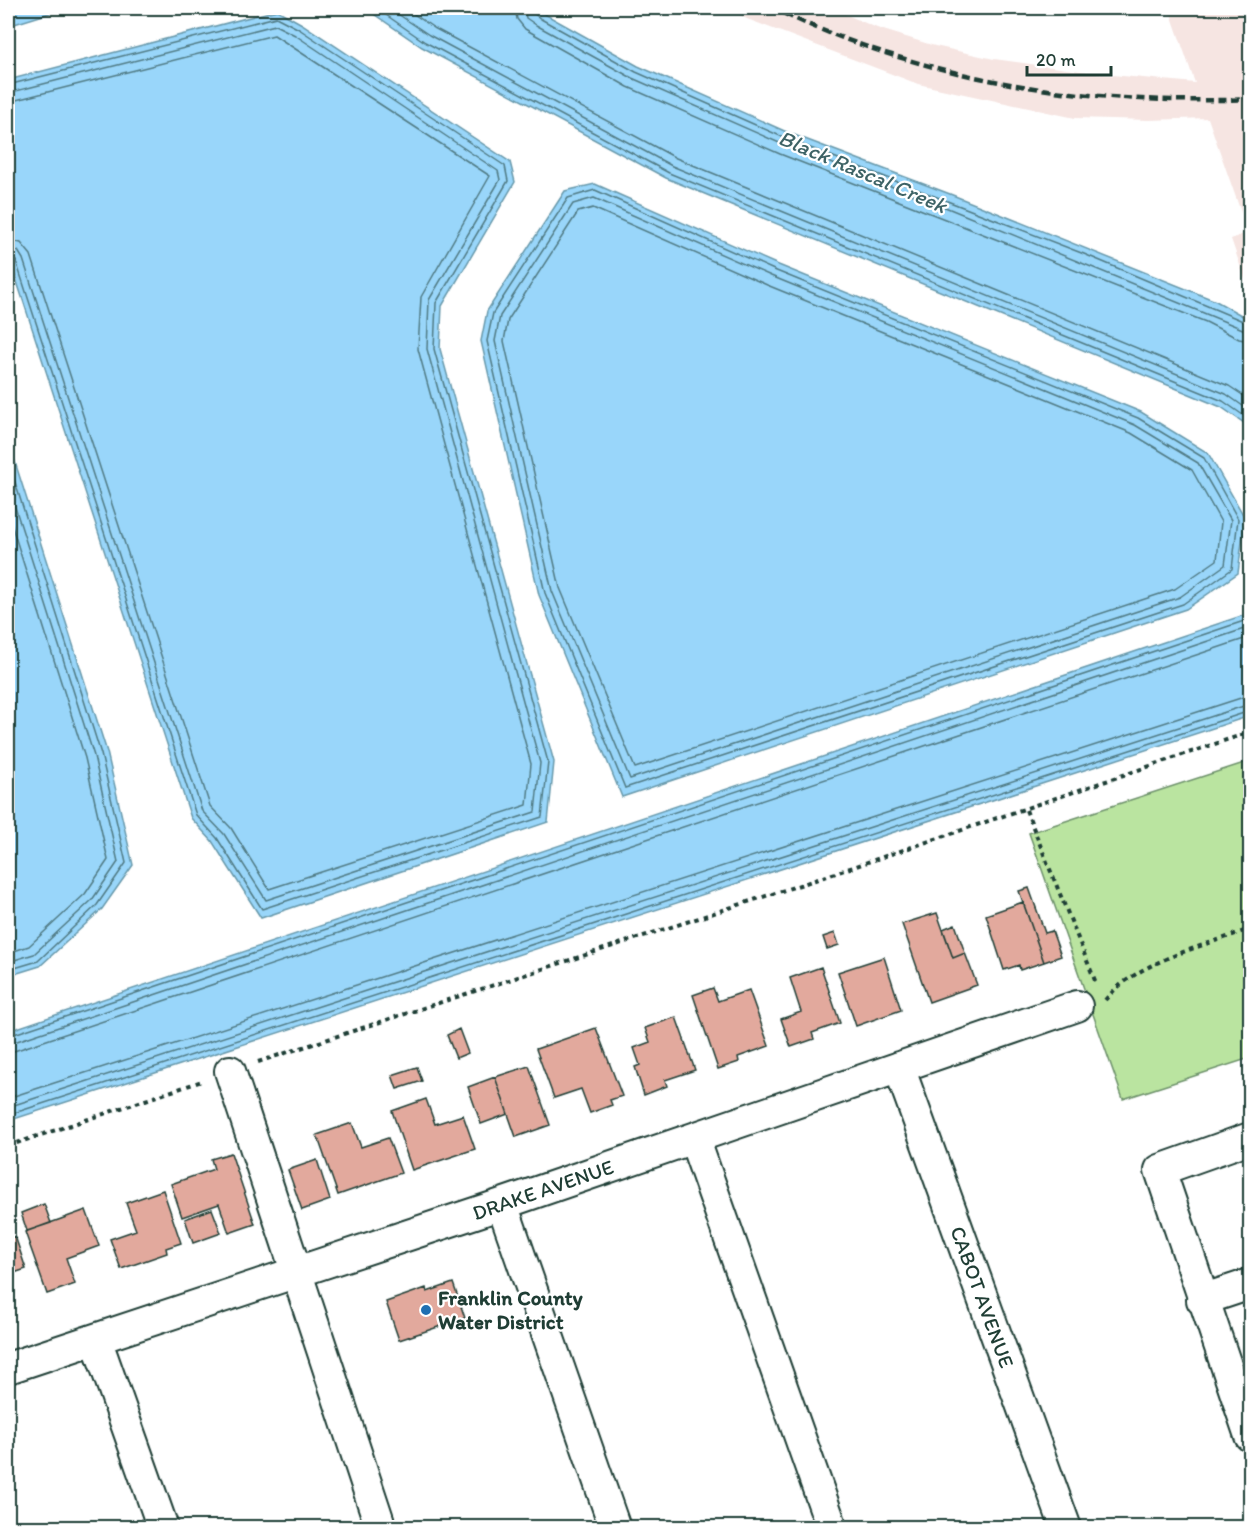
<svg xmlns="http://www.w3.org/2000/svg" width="1258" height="1535" viewBox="0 0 1258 1535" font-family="Itim,sans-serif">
<rect width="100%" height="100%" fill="#fff"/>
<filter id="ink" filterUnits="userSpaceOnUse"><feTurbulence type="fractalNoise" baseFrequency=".0167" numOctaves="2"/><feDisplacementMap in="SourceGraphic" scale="12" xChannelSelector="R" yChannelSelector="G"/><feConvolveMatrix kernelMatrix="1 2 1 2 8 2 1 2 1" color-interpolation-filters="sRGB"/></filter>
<g filter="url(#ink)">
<path fill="#f6e5e2" d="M727,8H831L877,28L935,46L994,59L1102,74L1195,83L1169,8H1250V294L1231,239L1248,232L1208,118L1149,120L1075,118L918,84L747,19Z"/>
<path fill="#bae4a0" stroke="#6c906a" stroke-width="1.5" d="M1250,761V1058L1123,1099L1029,833Z"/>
<path fill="#99d6fa" stroke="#6899ab" stroke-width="1.5" d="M8,8H66L8,26Z
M365,8H534L638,66L789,133L950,194L1216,301L1250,320V427L1221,407L666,178L422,47Z
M277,10L302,24L510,162L515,182L442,306L440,349L554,762L548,822L261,918L212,841L191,818L8,254V80Z
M595,184L776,264L1141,412L1208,453L1245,518L1238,573L1186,609L622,797L539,595L481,341L487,311L565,191Z
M8,440L107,752L133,865L102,909L40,966L8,976Z
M1250,613V716L8,1121V1031Z"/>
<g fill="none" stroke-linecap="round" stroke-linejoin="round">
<path stroke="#507a83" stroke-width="1.5" d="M376,8L425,42L669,173L1223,401L1250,420
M389,8L429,35L672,166L1226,394L1250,411
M405,8L434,28L676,158L1229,386L1250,400
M515,8L517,19L525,29L628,87L780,154L1206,322L1239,339L1250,341
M524,8L526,18L536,25L632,78L784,145L945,207L1250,332
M531,8L533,13L541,19L636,72L787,139L1084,254L1250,324
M8,85L276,17L299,29L505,166L508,181L436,303L434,349L548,762L542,817L262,909L217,838L196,815L16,261L8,256
M8,93L275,25L295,35L498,171L500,180L429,300L427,349L540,763L535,812L266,900L224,834L202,811L23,259L18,251L8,249
M8,102L274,35L490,176L421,297L418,349L531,764L527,805L269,889L231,828L210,806L31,255L21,243L8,240
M595,190L774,270L1138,418L1204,458L1238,519L1232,569L1183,604L625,788L545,593L487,341L493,313L568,198Z
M594,198L771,276L1135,425L1198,463L1231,520L1225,565L1180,597L630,779L552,591L495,341L500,316L573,204Z
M593,208L767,285L1131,433L1192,470L1221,522L1217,560L1175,589L635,768L560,588L504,341L508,320L578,212Z
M8,460L101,754L126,863L97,905L38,961L8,970
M8,485L94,756L118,862L92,900L34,954L8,962
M8,514L85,758L108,860L85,894L29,946L8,953
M8,1036L1250,619
M8,1044L1250,627
M8,1053L1250,637
M8,1098L1250,695
M8,1107L1250,704
M8,1115L1250,711"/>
</g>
<path fill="#e2a99d" stroke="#1f3d34" stroke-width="1.5" d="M1029,888L1045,933L1052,931L1061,956L1044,962L1019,891Z
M1023,902L1044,962L1020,970L1019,965L1004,970L986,915Z
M937,913L953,958L965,953L977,985L929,1002L902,924Z
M955,924L965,953L953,958L943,929Z
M835,933L839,945L827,949L823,937Z
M884,957L901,1010L856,1026L838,972Z
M821,967L840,1023L812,1033L814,1039L791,1047L781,1019L801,1012L790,978Z
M713,988L718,1001L749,990L769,1046L738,1057L739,1062L718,1069L693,995Z
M676,1017L695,1070L665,1080L667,1086L644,1095L635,1067L640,1065L634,1048L650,1042L645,1028Z
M596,1028L622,1096L610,1100L612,1105L590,1113L581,1089L554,1098L536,1049Z
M459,1029L468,1053L456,1058L447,1035Z
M529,1066L550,1125L516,1137L495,1077Z
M417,1067L422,1081L397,1089L392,1075Z
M495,1077L508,1114L481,1124L468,1087Z
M426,1099L435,1124L463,1115L475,1149L412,1170L392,1111Z
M352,1123L361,1147L388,1138L401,1173L338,1195L317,1135Z
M231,1153L255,1224L229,1233L219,1204L182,1217L171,1184L214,1169L211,1159Z
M317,1160L330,1200L302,1210L288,1170Z
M163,1190L181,1243L166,1248L167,1253L121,1269L110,1239L136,1230L126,1203Z
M44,1204L51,1223L27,1231L21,1213Z
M212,1209L221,1233L193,1243L185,1219Z
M86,1210L99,1246L66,1258L75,1284L47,1294L25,1232Z
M15,1236L26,1269L8,1275V1239Z
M453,1283L465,1318L399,1340L386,1302L426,1288L427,1292Z"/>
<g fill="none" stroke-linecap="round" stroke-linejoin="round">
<g stroke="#1f3d34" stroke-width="34">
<path id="minor" d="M899,1067L1066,1528
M230,1071L381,1528
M694,1138L832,1528
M1250,1138L1160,1170L1250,1436
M502,1204L615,1528
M1202,1300L1250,1284
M96,1339L163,1528
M8,1368L502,1204L1077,1006"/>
</g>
<path stroke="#1f3d34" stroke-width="4" stroke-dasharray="4.5 4.5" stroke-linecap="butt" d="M1026,810L1096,983
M1105,1000C1139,960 1202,947 1250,929
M258,1062L815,880L1250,732
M8,1146L202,1081"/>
<use href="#minor" stroke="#fff" stroke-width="30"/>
<path stroke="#1f3d34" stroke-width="4.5" stroke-dasharray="9 4.5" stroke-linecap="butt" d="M772,8C921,79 1086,107 1250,99"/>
</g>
</g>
<circle fill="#1f6fb2" stroke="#fff" stroke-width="2" cx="426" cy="1310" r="6"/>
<g text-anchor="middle" stroke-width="4.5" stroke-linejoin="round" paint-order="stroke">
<g font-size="21" fill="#1f3d34" stroke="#fff">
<text transform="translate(543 1190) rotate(-19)" y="7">DRAKE AVENUE</text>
<text transform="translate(982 1297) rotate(70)" y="7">CABOT AVENUE</text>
</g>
<g font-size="21" font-weight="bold" fill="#1f3d34" stroke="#fff" text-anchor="start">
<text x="438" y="1305">Franklin County<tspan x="438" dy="24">Water District</tspan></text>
</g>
<g font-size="22" font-style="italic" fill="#3e6366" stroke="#fff">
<text transform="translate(863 171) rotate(23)" y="8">Black Rascal Creek</text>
</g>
</g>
<rect width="1258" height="1535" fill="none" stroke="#fff" stroke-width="30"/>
<rect x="15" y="15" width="1228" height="1505" fill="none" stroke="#1f3d34" stroke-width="2" filter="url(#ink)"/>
<path d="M1027 66v9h84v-9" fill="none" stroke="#1f3d34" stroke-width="3"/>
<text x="1036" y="66" font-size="18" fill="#1f3d34" stroke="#ffffff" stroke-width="4.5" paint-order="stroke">20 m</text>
</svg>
